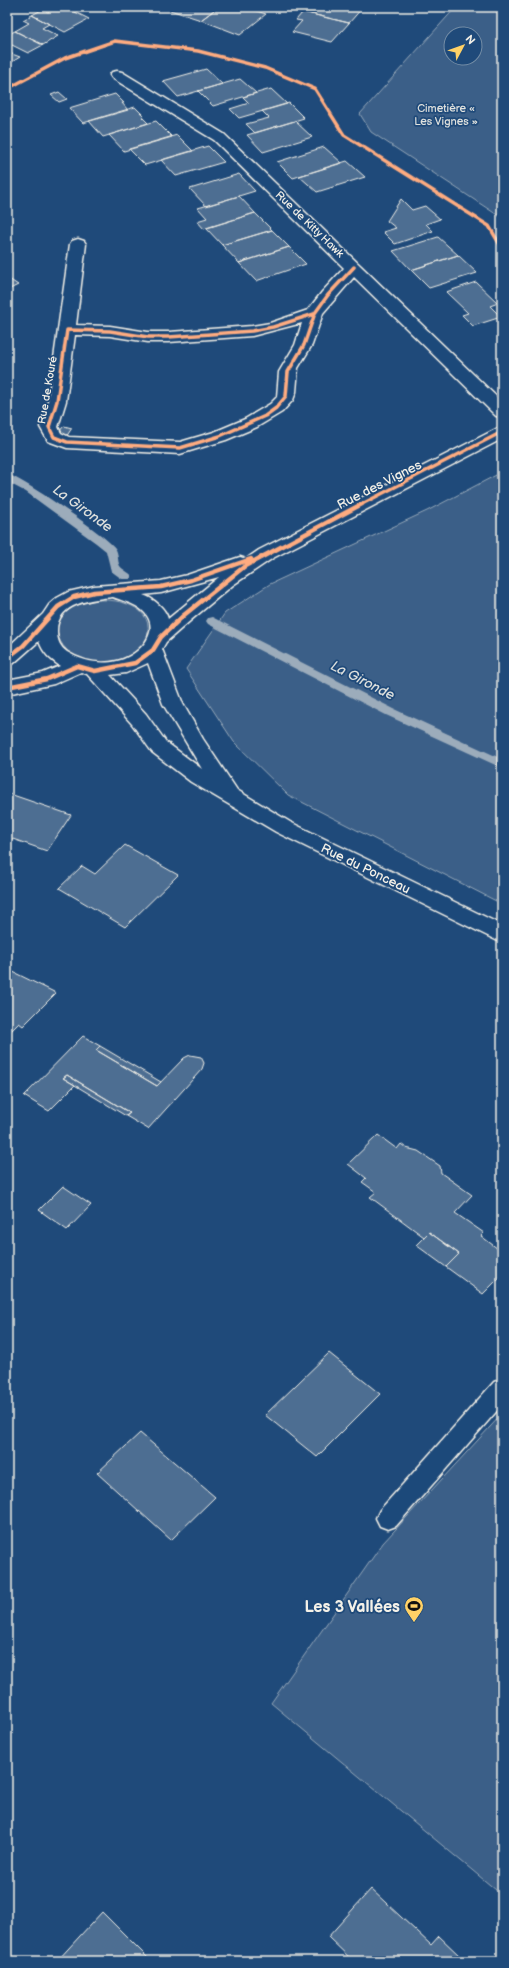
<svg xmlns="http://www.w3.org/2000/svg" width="509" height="1968" viewBox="0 0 509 1968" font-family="'Balsamiq Sans',sans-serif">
<rect width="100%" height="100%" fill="#1f4a7a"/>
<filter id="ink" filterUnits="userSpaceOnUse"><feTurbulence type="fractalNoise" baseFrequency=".025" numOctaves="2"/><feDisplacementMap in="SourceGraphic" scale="8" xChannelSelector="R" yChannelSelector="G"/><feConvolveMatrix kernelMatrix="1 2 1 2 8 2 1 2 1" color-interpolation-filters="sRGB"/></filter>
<g filter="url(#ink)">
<path fill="#3a5f88" stroke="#97a8b8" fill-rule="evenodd" d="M456,7H502V218L371,132L360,114ZM451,34H475V58H451Z
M502,472V904L288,795L234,742L186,669L225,613L270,584L427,511Z
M99,600C118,599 151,606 148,632C147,643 139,650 130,655C73,688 16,611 99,600Z
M502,1414V1895L271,1703L383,1543Z"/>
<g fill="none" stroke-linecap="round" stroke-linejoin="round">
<path fill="#9cacbb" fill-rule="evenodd" d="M7,474C22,478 107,536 115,548C119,553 117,561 120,566C123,570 129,572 132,576L130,579H122L111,571L106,551L96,543L26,492L7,482Z
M212,617L394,709L502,759V768L386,715L208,624L206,621L208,618Z"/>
</g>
<path fill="#4d6e92" stroke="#f4f1e8" d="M58,7H65L89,19L65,32L32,15L43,9L48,12Z
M169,7H218L201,20L167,9Z
M218,7H244L266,14L240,35L201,20Z
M307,7L319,8L363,7L349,23L303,12Z
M303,12L349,23L332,42L292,32L302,21L296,20Z
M32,15L49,24L42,28L58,36L43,45L15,31L29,23L23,20Z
M15,31L43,45L28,53L12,45L7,48V35Z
M7,51L12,54L20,57L7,65Z
M206,69L222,84L178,97L163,81Z
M240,79L256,93L213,106L198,91Z
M271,89L287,104L239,118L230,109L249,103L243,97Z
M59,92L67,99L59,102L51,95Z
M115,94L124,103H122L128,110L83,123L69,108Z
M289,103L304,118L255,133L246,124L269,118L262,111Z
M135,107L144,116L142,117L148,123L103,137L89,121Z
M156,121L172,137L124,151L109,135Z
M295,121L312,137L263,152L247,135Z
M177,135L193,151L145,165L129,149Z
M208,146L224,162L176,176L161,160Z
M324,147L342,163L293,178L277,162Z
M347,161L365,177L317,192L299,176Z
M239,174L255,191L206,206L190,189Z
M239,196L255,213L204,229L197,221L207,218L198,208Z
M401,199L412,210L425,206L440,219L426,224L433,231L395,244L383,232L396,228L387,221Z
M255,213L272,230L222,245L206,228Z
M272,230L289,247L239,263L222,245Z
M438,237L458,255L411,270L393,251Z
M289,247L306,264L256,281L239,263Z
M458,255L477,273L429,288L411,270Z
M9,279L18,285L8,290L7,280Z
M476,282L498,303L490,306L501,317L473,326L462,315L468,313L446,292Z
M64,426L72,428L66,437L57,434Z
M7,793L71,815L47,851L7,837Z
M125,845L178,875L125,927L59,888L82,866L95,874Z
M7,969L56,993L23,1026L19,1023L7,1035Z
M83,1036L100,1046L96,1050L157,1086L184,1058L190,1055L201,1057L204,1063L202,1069L148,1129L126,1116L130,1113L67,1075L63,1078L75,1085L49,1111L24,1096Z
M100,1046L161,1082L157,1086L96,1050Z
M67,1075L130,1113L126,1116L63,1078Z
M378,1135L397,1149L401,1144L406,1148L418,1151L440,1166L441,1173L472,1195L455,1213L484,1233L481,1236L502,1252V1275L483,1294L446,1267L459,1254L429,1232L424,1237L370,1197L376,1192L362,1182L366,1178L348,1164Z
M63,1186L91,1205L67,1230L39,1210Z
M429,1232L459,1254L446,1267L416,1245Z
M329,1353L380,1394L317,1457L265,1415Z
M140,1433L215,1497L171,1540L97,1473Z
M371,1889L431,1945L439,1936L461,1957L458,1961H353L328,1937Z
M102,1912L151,1961H57Z"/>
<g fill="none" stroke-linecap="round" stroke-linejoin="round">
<g stroke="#f4f1e8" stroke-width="3">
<path id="service" d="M502,1379V1405L396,1526L388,1529L380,1526L376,1518L380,1510L494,1382Z"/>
</g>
<g stroke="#f4f1e8" stroke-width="3">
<path id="minor" d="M117,71L122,72L224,134L502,402V417L496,416L354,277L323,313L312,345L298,368L296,392L293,400L282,412L257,427L226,440L180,454L67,448L48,441L40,427L48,401L70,244L72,241L78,239L84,241L86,244L76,325L110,326L148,332H169L252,326L270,323L308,310L322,292L344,268L214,140L112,78L110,75L112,72ZM302,323L295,345L279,372L277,397L270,404L245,419L214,432L180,442L69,437L61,433L58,427L66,401L75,335L110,336L148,342H169L252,336Z
M502,426V439L273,558L233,585L191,620L166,642L162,649L183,704L203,739L237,790L290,822L502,925V943L276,832L191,782L152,752L132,724L87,674L81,672L54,684L7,694V680L43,673L60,666C50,659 43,653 39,641L14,663L7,665V648L43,614L49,605L57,598L68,592L94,586L161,581L187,575L240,557L246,559L259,550ZM219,577L168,619C166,609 153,598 143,595L161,593ZM113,597C120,600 129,602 136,606C167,624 143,655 117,661C100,665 82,661 67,652C60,647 57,640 57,632C56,603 92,599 113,597ZM148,663L163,704L202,769L166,742L146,714L110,675L126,673Z"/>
</g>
<use href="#service" fill="#1f4a7a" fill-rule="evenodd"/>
<use href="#minor" fill="#1f4a7a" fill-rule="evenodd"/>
<g stroke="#1f4a7a" stroke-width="5.5">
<path id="cycleway-far1" d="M7,89L65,58L115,41L198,51L265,68L315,89L344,135L489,226L502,248
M314,314L273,327L252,331L169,337H148L110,331L67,330L57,401L49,427L54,437L67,442L180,448L220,436L265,416L276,408L286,396L288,372L304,345L315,313L328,295L354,267
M360,505L502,432"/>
</g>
<g stroke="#1f4a7a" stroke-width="7">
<path id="cycleway" d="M7,658L23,646L58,607L74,597L94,592L161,587L191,580L251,559
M7,687L47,679L77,666L95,671L135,663L153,650L161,637L184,615L245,566L362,504"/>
</g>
<use href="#cycleway-far1" stroke="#ffac80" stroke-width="3.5"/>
<use href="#cycleway" stroke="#ffac80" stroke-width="4.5"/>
</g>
</g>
<defs>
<g id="stadium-pin" transform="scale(1)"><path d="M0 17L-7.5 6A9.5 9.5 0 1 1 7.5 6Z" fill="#ffd166" stroke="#1f4a7a"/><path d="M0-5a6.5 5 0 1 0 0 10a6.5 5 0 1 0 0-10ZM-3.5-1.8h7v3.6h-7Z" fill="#111"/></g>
</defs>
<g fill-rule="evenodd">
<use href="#stadium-pin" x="414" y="1606"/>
</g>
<g text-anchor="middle" stroke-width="3.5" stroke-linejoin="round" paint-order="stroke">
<g font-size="11" fill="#e1e2de" stroke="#1f4a7a">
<text x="446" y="112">Cimetière «<tspan x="446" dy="13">Les Vignes »</tspan></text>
</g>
<g font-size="11" fill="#f4f1e8" stroke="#1f4a7a">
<text transform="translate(310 224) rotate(44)" y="4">Rue de Kitty Hawk</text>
<text transform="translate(47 390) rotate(-80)" y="4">Rue de Kouré</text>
</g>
<g font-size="13" fill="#f4f1e8" stroke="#1f4a7a">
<text transform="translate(379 484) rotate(-27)" y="5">Rue des Vignes</text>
<text transform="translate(366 868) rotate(26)" y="5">Rue du Ponceau</text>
</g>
<g font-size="14" font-style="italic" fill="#dee0dd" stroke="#1f4a7a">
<text transform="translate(83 508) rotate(36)" y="5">La Gironde</text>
<text transform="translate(363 680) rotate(27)" y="5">La Gironde</text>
</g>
<g font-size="16" font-weight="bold" fill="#f4f1e8" stroke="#1f4a7a" text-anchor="end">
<text x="400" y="1612">Les 3 Vallées</text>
</g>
</g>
<rect width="509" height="1968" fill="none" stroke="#1f4a7a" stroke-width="24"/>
<rect x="12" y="12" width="485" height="1944" fill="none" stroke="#f4f1e8" stroke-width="1.5" filter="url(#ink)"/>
<g transform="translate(463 46) rotate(49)"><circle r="19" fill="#1f4a7a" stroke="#748da6"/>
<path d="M0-3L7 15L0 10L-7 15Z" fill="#ffd166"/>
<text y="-6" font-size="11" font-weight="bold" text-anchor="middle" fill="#f4f1e8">N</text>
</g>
</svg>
